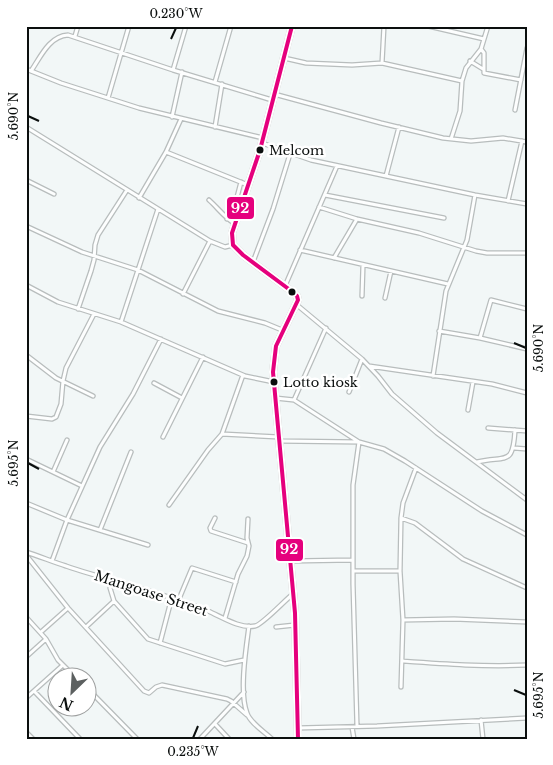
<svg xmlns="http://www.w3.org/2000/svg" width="553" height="765" viewBox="0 0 553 765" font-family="'Libre Baskerville',serif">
<rect width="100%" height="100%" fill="#f2f7f7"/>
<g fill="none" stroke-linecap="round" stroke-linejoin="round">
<g stroke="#b8bdbd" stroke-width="5.5">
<path id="street" d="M428,26L484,39
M75,36L78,26
M481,49L484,53V73L521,80
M284,58L306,63L352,65L382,63L462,81
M470,61L483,69
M382,63L384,26
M26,69L61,83L139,108L263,138
M173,70L186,26
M31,71C40,58 49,36 68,35L173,70L272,100
M215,82L231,26
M274,94L381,123L443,138L471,141L503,138L527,142
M108,98L129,26
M515,110L527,48
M172,117L182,72
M26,127L210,241L225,247L233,245
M215,127L222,84
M451,139L460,111L462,81L466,68L481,49L488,26
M262,143L311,160L475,195L527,204
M166,152L248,185
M386,176L399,127
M26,180L54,194
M325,195L444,218
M139,198L166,152L181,119
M209,200C218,208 224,217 234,223
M508,201L522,141
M319,207L357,219L419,233L476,251L487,253H527
M227,219L236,201L241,182
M26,226L82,252L138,270L218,311L265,323L282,330
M300,250L448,284
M334,258L357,219
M253,262L273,209L290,154
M26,285L58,302L121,322L245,376L274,382
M285,286L337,166
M183,294L210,241
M362,296L363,265
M385,298L391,271
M297,305L362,359L378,376L392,394L437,433L527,500
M78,309L91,271L94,260L95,245L98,235L127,190
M121,322L158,209
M439,331L480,338L527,349
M480,338L491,300L527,309
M26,355L56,378L93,396
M369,366L492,384L527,393
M433,376L446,291L467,240L475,195
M154,383L182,398
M349,392L362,359
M275,398L294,400L359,442L353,485V584L357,726
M294,400L326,328
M468,410L473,382
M26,416L52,419L56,417L61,404L63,381L66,368L94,314
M488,428L527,431
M222,434L279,437
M163,437L203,357
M280,441L359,442L384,449L405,461L482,511L527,535
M514,448L527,449
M26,459L82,486
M477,462C506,455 513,467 515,430
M53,472L67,440
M26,503L67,520L148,545
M169,505L208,450L222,434L243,375
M215,518L210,528L211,531L248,543
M401,518L415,523L463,559L527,588
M100,530L131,452
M26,552C39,556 53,562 66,566C113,582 162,592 208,611C222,617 240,629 255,626C262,625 285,600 293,594
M26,555L68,608L144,691L149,693L156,687L162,685L227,699L231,701L247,715
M52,561L67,520L100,447L133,394L161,339
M291,561L353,560
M354,571H400
M112,579L110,588L114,601L148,639L225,664L244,660
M179,599L192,568L236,582
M26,617L46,639L58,660L76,678
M225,618L238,574L247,556L249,546L247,538L248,519
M403,620L454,619L527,622
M249,626C246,648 239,693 247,713C250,723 265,732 272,739
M86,627L114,601
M276,627L295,625
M41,632L68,608
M160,643L172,597
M26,657L46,639
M402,661C444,664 485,667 527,665
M401,687L403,620L400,571L401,518L403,503L416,468
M88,689L137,739
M34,691L80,739
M26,698L63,665
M481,720L483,739
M215,724L229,739
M352,727L354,739
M298,728L377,726L527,718
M26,732L33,739
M200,739L244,692"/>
</g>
<g stroke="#b8bdbd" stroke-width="8">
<path id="secondary" d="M292,26L260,150L232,233L233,245L243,255L290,290L297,296L298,300L276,346L273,372L295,613L298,739"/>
</g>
<use href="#street" stroke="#fdfefe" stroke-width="3"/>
<use href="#secondary" stroke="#faf7f9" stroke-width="5"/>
<g stroke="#fff" stroke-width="8">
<path id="bus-1" d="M292,26L260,150L232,233L233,245L243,255L290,290L297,296L298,300L276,346L273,372L295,613L298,739"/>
</g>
<use href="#bus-1" stroke="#e5007d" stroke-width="4"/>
</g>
<path fill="none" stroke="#0b0f0e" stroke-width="2" d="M171,39L176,28M28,116L39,121M514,343L526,348M28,463L39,469M514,690L526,695M193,738L198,726"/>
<g fill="#0b0f0e" stroke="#fff" stroke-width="2">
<circle cx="260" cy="150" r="4.5"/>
<circle cx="292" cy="292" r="4.5"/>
<circle cx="274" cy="382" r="4.5"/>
</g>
<g text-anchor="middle" stroke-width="5" stroke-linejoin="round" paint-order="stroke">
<g font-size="13" fill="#0b0f0e" stroke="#fff" text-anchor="start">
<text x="269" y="155">Melcom</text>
<text x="283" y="387">Lotto kiosk</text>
</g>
<g font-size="14" fill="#0b0f0e" stroke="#fff">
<text transform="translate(151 593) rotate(18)" y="5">Mangoase Street</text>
</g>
</g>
<g stroke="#fff" stroke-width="2">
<rect x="226" y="196" width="29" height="24" rx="5" fill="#e5007d"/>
<rect x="275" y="538" width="29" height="24" rx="5" fill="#e5007d"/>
</g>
<g font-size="14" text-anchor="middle" font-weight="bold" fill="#fff">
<text x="240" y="213">92</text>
<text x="289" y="554">92</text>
</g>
<rect width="553" height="765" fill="none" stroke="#ffffff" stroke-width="55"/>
<g transform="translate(72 692) rotate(205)"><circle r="24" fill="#ffffff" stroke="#9d9f9f"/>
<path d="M0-4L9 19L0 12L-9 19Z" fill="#5c6060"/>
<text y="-8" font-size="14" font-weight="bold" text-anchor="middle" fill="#0b0f0e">N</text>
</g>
<rect x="28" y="28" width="498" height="710" fill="none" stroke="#0b0f0e" stroke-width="2"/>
<g font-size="12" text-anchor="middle" fill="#0b0f0e">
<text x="176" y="18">0.230°W</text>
<text transform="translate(14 116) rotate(-90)" y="4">5.690°N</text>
<text transform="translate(539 348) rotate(-90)" y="4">5.690°N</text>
<text transform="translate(14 463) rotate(-90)" y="4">5.695°N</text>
<text transform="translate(539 695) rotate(-90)" y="4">5.695°N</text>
<text x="193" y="756">0.235°W</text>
</g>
</svg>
